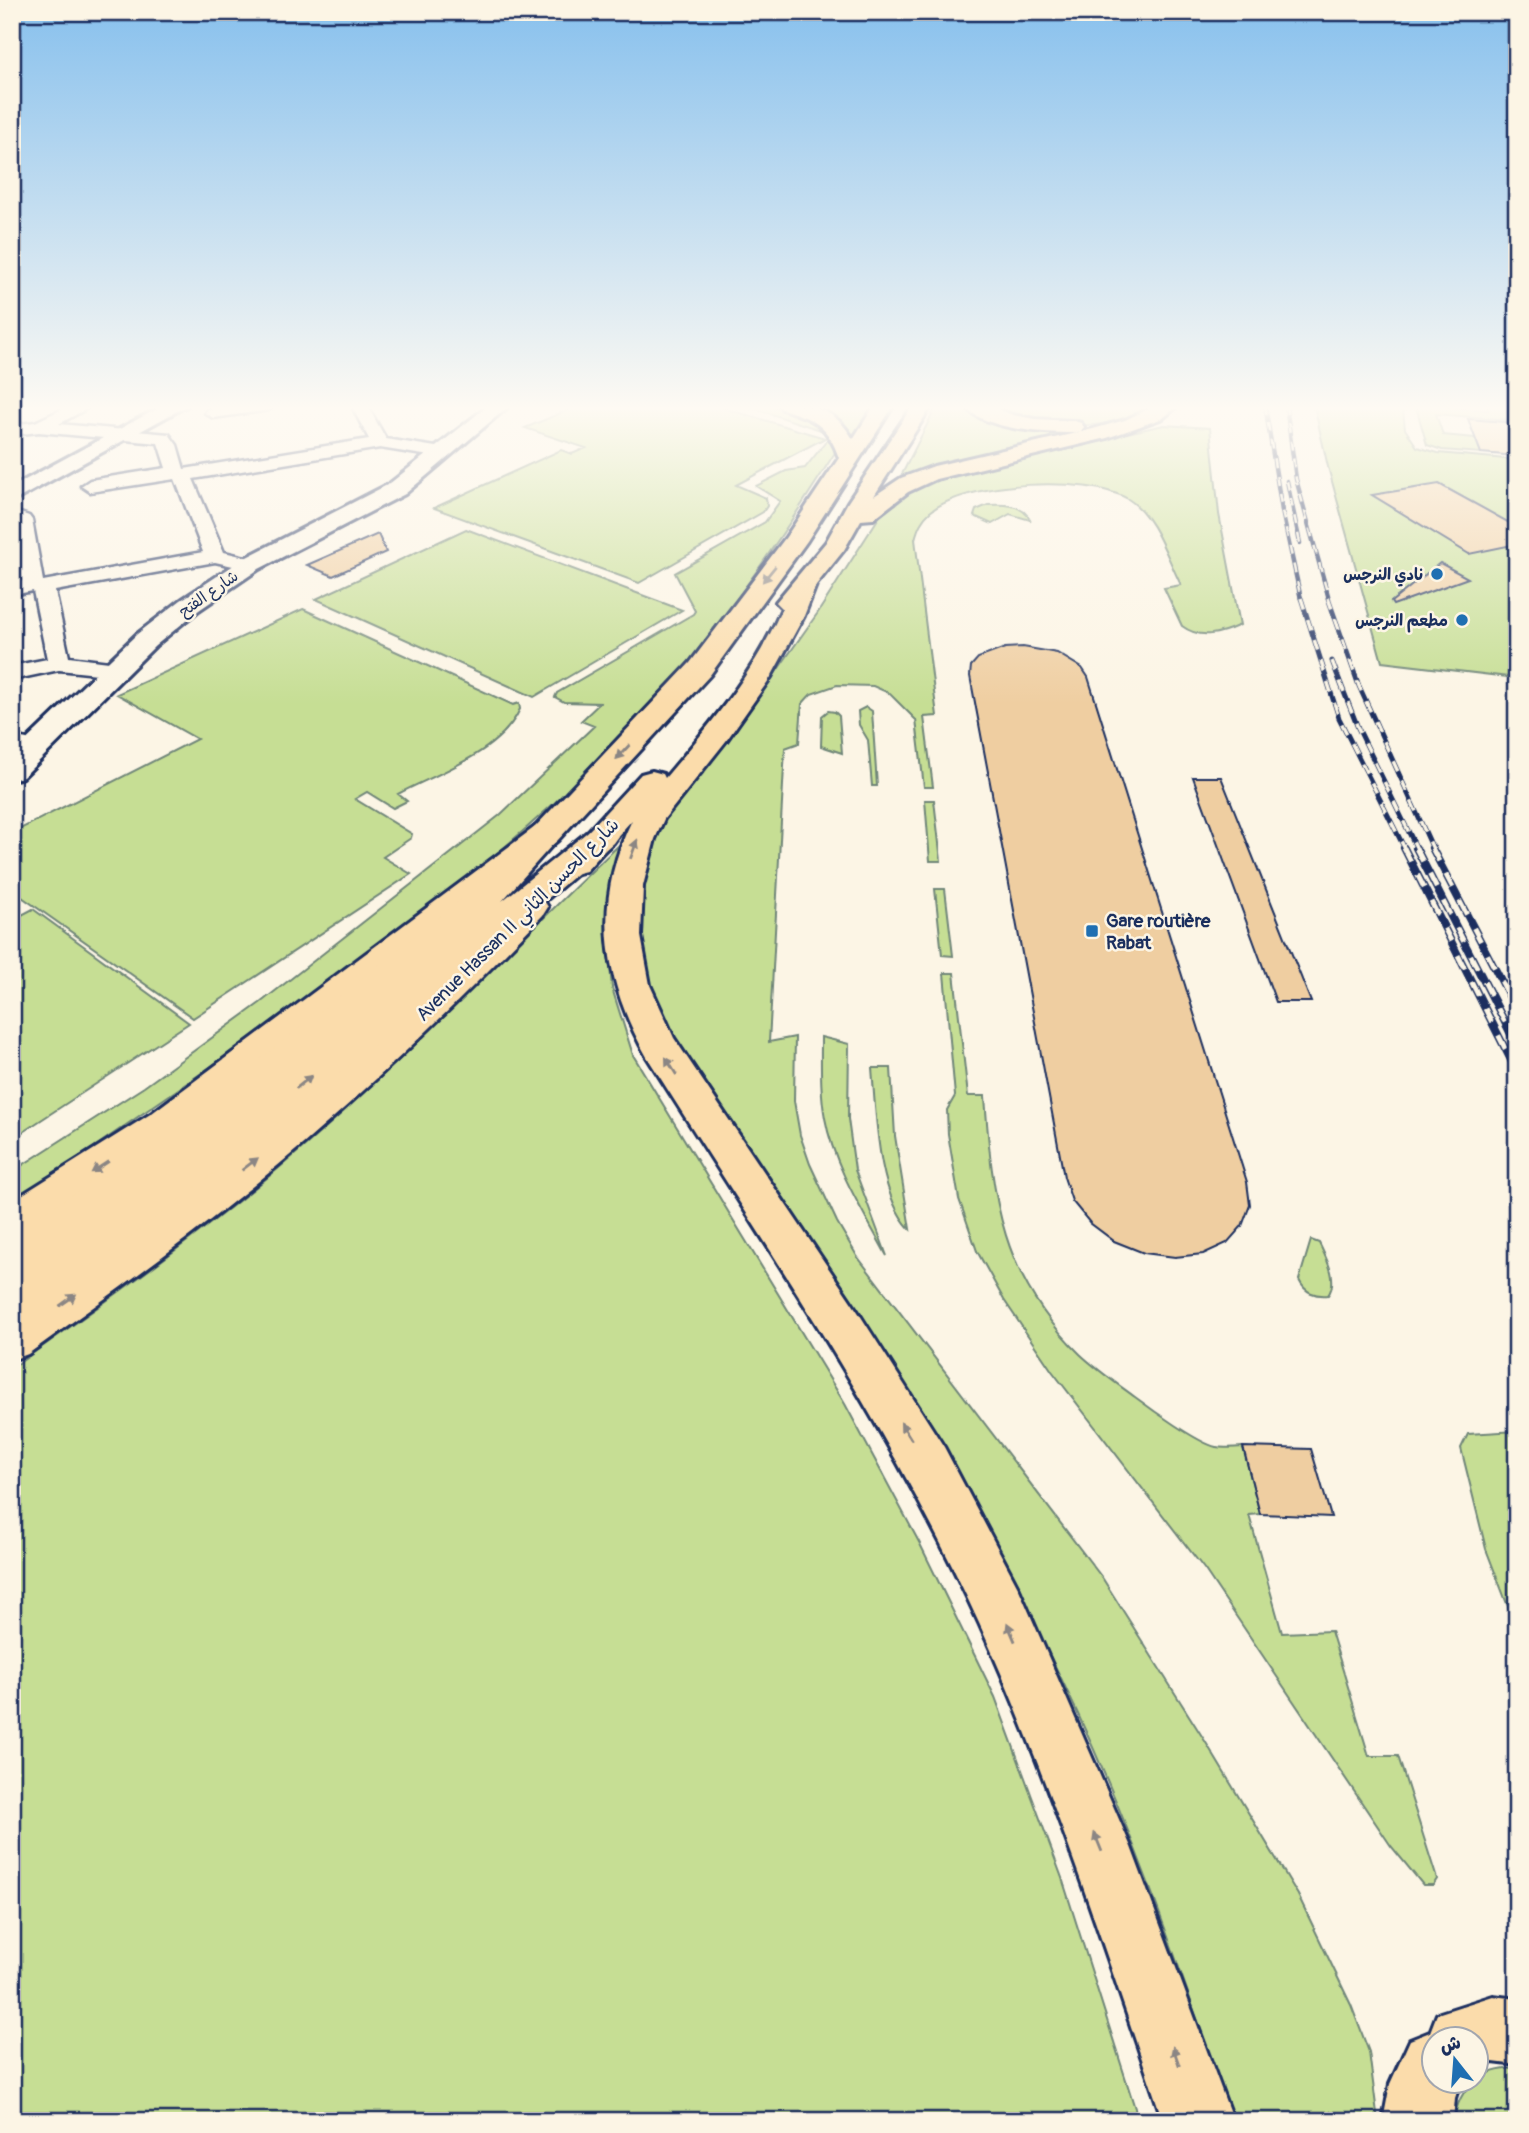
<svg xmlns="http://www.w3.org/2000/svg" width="1529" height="2133" viewBox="0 0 1529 2133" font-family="Pangolin,'Playpen Sans Arabic',sans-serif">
<rect width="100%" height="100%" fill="#fcf5e5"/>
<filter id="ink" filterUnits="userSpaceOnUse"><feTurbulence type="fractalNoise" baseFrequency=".0143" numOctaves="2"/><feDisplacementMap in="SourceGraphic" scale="14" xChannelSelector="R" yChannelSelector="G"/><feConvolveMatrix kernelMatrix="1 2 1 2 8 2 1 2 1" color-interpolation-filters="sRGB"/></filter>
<g filter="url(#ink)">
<path fill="#c6de94" stroke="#708679" stroke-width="2" d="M580,405H713L825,438L736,485L766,498L767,506L763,512L639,583L434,508L561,450L572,454L586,448L525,428Z
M743,405C778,405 802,410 830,433Z
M801,405H877L854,438C842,418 822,411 801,405Z
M937,405H966L1053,430L1086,433L898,482Z
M981,405H1148C1105,441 1027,421 981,405Z
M1314,405H1406L1403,410L1405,429L1417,447L1438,453L1517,460V678L1382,662L1328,467Z
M1422,405L1488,410L1487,405H1517V410H1506L1510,420L1436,414L1443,435L1475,438L1481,453L1442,450L1427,445L1416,407Z
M1164,425L1210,428L1219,514L1240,625C1220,634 1201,640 1182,626L1164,588L1181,585C1167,558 1155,516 1128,499C1087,475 967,481 930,512C921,520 918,528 915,539L937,716L924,717L933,787H924L916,720L889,693L873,686L837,685L811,694L802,704L799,743L785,748L769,1042L795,1037L794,1101L800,1135L810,1164L837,1222L857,1256L1103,1579L1205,1741L1298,1895L1351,2005L1369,2052L1378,2121H1232C1177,1959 1123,1799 1045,1646C1006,1568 959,1495 913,1421C830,1288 745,1158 666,1023L649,987L641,941L639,896L656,831L676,800L752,706L817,614L892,497L946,473Z
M829,438L837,444L836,451C780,540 720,629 650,707C519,852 351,971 190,1081C131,1121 73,1163 12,1202V1158L21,1166L144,1087L260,1003L500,815L594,726L581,721L600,703L564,702L555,697L557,693L693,614L695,611L675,573L765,522L780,501L756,486L786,471L805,468Z
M988,505C1003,504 1023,504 1030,520L1010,514L992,524L974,516L976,510Z
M466,529L682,610L534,697L316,599Z
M303,609L513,705L519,703L520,709C500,753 438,773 398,794L407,801L393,808L367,792L355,799L412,834L411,838L383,857L411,874L193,1018L12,890V833L197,739L117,694Z
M866,707L872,711L877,786H872L868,740L859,725L858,711Z
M828,711L835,712L839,716L842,753L821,746L822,716Z
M925,800H934L941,861H930Z
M618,846L607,933L612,988L633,1055L845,1404L920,1544L995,1697L1062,1878L1139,2121H12V1368C107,1301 203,1233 292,1157C406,1060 509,949 618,846Z
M935,889H945L953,956L942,955Z
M33,909L189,1023L12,1139V920Z
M944,973H954L968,1096H985C992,1199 1002,1278 1080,1354C1097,1370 1116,1383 1135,1397C1151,1409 1198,1443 1216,1447C1224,1449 1235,1447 1243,1447L1260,1514L1249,1515L1282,1633L1331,1631L1369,1756H1398L1437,1879L1433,1885H1423L1391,1846L1205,1570L1052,1371L1004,1300L977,1251L959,1199L948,1134L947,1110L955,1096Z
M821,1037L849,1044L848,1119L855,1170L887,1256C864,1213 834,1167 825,1118C820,1092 821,1064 821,1037Z
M872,1068H891L895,1136L910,1229C877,1195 876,1113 872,1068Z
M1311,1240L1319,1243C1326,1258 1339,1280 1328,1295C1315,1296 1305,1293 1299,1280Z
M1517,1431V1630L1486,1549L1461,1448L1468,1434Z
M1517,2068V2121H1454C1459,2084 1482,2069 1517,2068Z"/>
<path fill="#efcea1" stroke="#1b2f5e" stroke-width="2" d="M1468,419L1517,423V456L1481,453Z
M1439,484L1517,527V544L1469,554L1372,495Z
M378,534L386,552L333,576L307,565Z
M1440,563L1468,578L1393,605L1391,602Z
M1023,647L1057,653L1082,668L1088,677L1247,1182L1250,1205L1242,1226L1227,1243L1203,1254L1175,1257L1144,1253L1114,1241L1090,1223L1072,1201L1064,1177L970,676L971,666L978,658L1005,648Z
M1193,777H1221L1311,1002H1276Z
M1243,1447L1311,1449L1331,1517L1260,1514Z"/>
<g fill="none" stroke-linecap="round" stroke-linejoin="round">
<g stroke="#1b2f5e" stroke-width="5">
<path id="minor" d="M71,405H93L59,424L169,434L177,445L184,469L369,439L351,405H367L386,439L442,448L451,453L442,458L380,448L193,479L224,552L258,560L261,564L258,568L251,570L215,562L55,591L69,657L125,664L129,669L125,674L117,676L59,670L12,680V666L47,659L33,591L12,595V583L22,581L12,510L29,516L32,520L43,581L203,552L175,479L90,492L81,486L90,480L166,468L158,443L39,432L12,435V425L35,422Z
M232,405H277L269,410L213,418L205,413L207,409Z
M12,736L27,739L31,744L27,749L12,751Z"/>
</g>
<g stroke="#1b2f5e" stroke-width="6">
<path id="tertiary" d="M489,405H510L405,494L259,569L199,610L155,646L23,777L12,780V754L137,634L181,600L243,559L389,484Z"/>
</g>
<g stroke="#1b2f5e" stroke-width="6">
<path id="secondary" d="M164,405H188L12,502V487Z"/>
</g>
<g stroke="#1b2f5e" stroke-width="6">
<path id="trunk" d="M780,405C812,405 835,408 853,439L875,405H894L807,541L710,675L557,841L180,1135L27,1237L12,1242V1201L152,1113L535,827L690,663L786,537L839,458C828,426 815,419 782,409Z
M913,405H932L874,496L901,478L934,466L1093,429L1125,420L1157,405H1179L1163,418L1107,438L936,479L908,492L873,519L861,520L844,550L816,585L804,616L771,677L726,741L664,819L655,839L643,886L641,936L650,985L674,1038L858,1312L944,1447L1018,1587L1131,1847L1233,2121H1163C1106,1954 1052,1784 979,1623C888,1423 763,1241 647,1057C603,980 592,902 632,820L586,871L574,874L562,871L558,864L641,774L652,771L663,774L665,778C709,726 756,671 782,608L776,602L826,542L848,502Z
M964,405H988L1013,415L1035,419L1074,421L1081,423L1084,427L1081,431L1074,433C1044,433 983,430 964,405Z
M531,896L543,899L548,907L543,915C451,1010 356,1102 253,1186C181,1245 104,1299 28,1354L12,1360V1313C84,1264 156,1215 225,1161C328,1080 425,992 519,899Z
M1493,1996L1517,1999V2065L1493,2062L1476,2067V2038H1434V2080H1461L1455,2098L1453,2121H1383L1390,2084L1410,2040L1430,2032L1437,2014Z"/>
</g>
<g stroke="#1b2f5e" stroke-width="6">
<path id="motorway" d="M546,824L557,827L562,834L502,901L591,829L602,826L613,829L618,836L613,843L399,1025L253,1143L104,1257L28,1311L12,1317V1232L76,1192L244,1072L478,886L535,827Z"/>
</g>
<use href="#minor" fill="#fcf5e5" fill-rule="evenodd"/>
<use href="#tertiary" fill="#fcf5e5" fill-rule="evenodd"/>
<use href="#secondary" fill="#fcf5e5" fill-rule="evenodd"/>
<use href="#trunk" fill="#fbdcab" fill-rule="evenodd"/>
<use href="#motorway" fill="#fbdcab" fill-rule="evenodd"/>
<g stroke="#1b2f5e" stroke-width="4.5">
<path id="rail-far2" d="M1265,405L1282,511L1301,599
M1286,405L1296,479L1329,599
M1287,481L1300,543"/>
</g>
<g stroke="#1b2f5e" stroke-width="5">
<path id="rail-far1" d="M1301,598L1339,718L1405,849
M1328,598L1359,686L1433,849
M1332,661L1358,728L1417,849"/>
</g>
<g stroke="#1b2f5e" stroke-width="8">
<path id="rail" d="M1404,848L1517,1072
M1416,848L1517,1046
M1432,848L1517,1011"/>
</g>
<use href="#rail-far2" stroke="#fcf5e5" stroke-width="2.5" stroke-dasharray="9" stroke-linecap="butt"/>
<use href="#rail-far1" stroke="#fcf5e5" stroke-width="3.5" stroke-dasharray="11" stroke-linecap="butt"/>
<use href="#rail" stroke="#fcf5e5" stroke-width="5" stroke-dasharray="15" stroke-linecap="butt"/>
</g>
<defs><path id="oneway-solid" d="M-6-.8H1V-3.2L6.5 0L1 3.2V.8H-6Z" transform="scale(1.75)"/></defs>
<g fill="#8b8684">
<use href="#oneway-solid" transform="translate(769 574) rotate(129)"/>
<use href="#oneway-solid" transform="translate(623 752) rotate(133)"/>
<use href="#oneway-solid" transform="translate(634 849) rotate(-70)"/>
<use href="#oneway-solid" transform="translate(671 1066) rotate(-122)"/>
<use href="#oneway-solid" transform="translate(304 1082) rotate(-39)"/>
<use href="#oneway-solid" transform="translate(250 1164) rotate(-37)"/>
<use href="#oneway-solid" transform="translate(100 1167) rotate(147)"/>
<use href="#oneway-solid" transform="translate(68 1300) rotate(-35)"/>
<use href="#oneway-solid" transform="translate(906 1431) rotate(-122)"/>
<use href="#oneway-solid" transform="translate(1011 1632) rotate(-113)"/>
<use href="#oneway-solid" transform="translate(1098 1842) rotate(-112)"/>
<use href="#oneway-solid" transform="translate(1176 2056) rotate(-109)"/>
</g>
</g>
<linearGradient id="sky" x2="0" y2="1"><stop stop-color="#87c0ed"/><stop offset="0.58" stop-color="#fefaf3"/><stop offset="1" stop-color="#fefaf3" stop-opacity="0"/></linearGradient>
<rect width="1529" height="704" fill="url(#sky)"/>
<g fill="#1f6fb2" stroke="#fcf5e5" stroke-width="2.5">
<circle cx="1437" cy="574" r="7"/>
<circle cx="1462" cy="620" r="7"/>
<rect x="1085" y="924" width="14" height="14" rx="3.5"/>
</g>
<g text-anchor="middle" stroke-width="5" stroke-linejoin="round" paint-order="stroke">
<g font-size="16" font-weight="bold" fill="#1b2f5e" stroke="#fcf5e5" text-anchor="end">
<text x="1423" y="580">نادي النرجس</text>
<text x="1448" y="626">مطعم النرجس</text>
</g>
<g font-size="16" fill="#1b2f5e" stroke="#fcf5e5">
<text transform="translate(208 593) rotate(-35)" y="6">شارع الفتح</text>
</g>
<g font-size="19" fill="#1b2f5e" stroke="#fcf5e5">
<text transform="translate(517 919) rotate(-45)" y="7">Avenue Hassan II شارع الحسن الثاني</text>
</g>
<g font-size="19" font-weight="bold" fill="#1b2f5e" stroke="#fcf5e5" text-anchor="start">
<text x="1106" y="927">Gare routière<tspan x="1106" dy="22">Rabat</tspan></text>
</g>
</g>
<rect width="1529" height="2133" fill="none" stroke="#fcf5e5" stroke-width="42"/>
<rect x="21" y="21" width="1487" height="2091" fill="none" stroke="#1b2f5e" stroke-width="2.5" filter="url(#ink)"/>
<g transform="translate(1455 2060) rotate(343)"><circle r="33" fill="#fcf5e5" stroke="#a2a6af" stroke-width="2"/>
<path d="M0-5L12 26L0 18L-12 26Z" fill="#1f6fb2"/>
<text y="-10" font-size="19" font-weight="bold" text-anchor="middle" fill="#1b2f5e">ش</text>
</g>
</svg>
